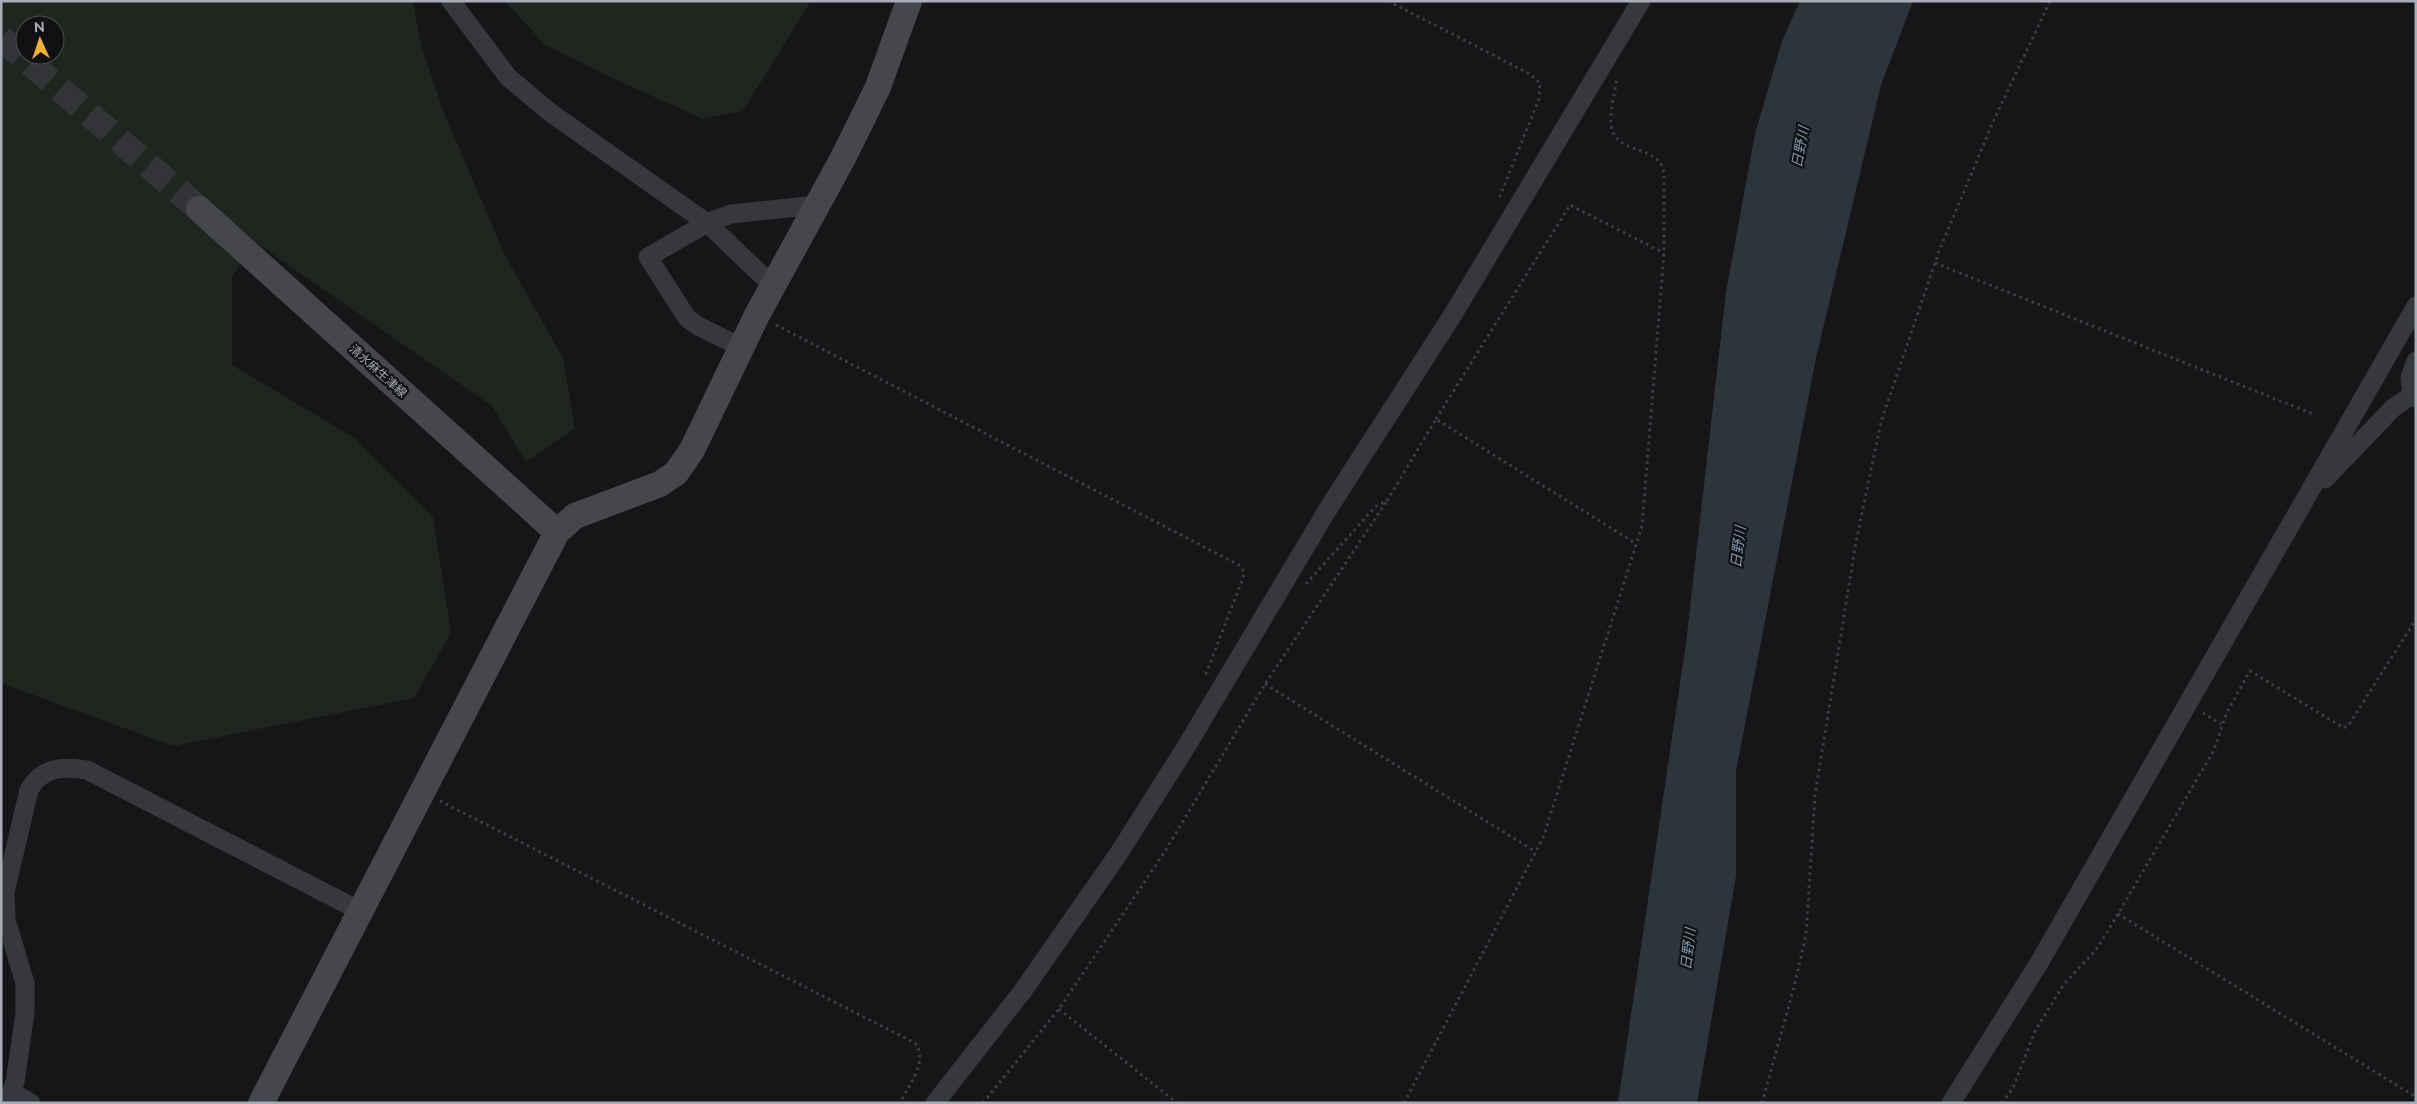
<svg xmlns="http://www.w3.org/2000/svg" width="2417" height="1104" viewBox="0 0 2417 1104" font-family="Raleway,'Noto Sans JP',sans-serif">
<rect width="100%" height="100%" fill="#161618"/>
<path fill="#1e261f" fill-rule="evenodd" d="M1,1H413L421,46L443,110L506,257L563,358L575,428L526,462L492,406L255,242L232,277V365L355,438L433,517L451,633L414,698L173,746L1,683ZM25,25H55V55H25Z
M505,1H811L743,111L703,119L617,80L545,45Z"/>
<path fill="#2c353c" d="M1800,1H1913L1881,85L1816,358L1736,771V876L1697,1103H1618L1686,643L1726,292L1755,134L1782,41Z"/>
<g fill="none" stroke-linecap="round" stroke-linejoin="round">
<path stroke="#333438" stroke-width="26" stroke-dasharray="26 13" stroke-linecap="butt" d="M1,38L199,209"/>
<path stroke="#3d3f44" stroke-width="3" stroke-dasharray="2.5 4" stroke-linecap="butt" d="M1388,1L1530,74L1540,83L1539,99L1498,201
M1935,263L2313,414
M776,325L1239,565L1244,572L1242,581L1205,676
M1436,419L1570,205L1664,253
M1306,584L1376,506L1387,501L1436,419L1635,543
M1265,684L1536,852
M2203,713L2221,724
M440,801L915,1043C929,1061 908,1086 900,1103
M2118,914L2416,1097
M1059,1009L1177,1103
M983,1103L1059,1009L1164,853L1265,684L1387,501
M1404,1103L1543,838L1642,526L1664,253V173C1663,170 1662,165 1660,162C1646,146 1612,151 1611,123C1610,109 1615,92 1617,77
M1762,1103L1794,987L1806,935L1815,795L1856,542L1881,422L1939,251L1993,122L2050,1
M2002,1103L2013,1088L2035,1031L2064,984L2096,950L2118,914L2214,750L2227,712L2250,671L2344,728L2350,723L2416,619"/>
<path stroke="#37383d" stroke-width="19" d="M451,1L508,77L551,113L707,223L773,286
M741,347L698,326L687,318L648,257L707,223L731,214L817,205
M2416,361L2410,378L2412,395L2416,398
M2325,479L2393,408L2412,395L2416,388
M11,1092L31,1103
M8,1103L15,1082L25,1013V983L6,920L5,892L29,790C42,767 63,766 87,770L360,911
M935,1103L1022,992L1119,853L1186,747L1328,509L1452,316L1641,1
M1951,1103L2039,963L2416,306"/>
<path stroke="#45474d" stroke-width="26" d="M199,209L557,532
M261,1103L557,532L575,516L660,484L676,473L692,450L757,315L843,158L878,87L909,1"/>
</g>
<g text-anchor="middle" stroke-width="4.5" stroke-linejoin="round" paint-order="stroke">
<g font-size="12" fill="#a8adb8" stroke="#111113">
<text transform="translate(378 371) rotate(42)" y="4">清水麻生津線</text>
</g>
<g font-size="14" font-style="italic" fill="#7f9bb3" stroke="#111113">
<text transform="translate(1800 147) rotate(-80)" y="5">日野川</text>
<text transform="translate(1738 547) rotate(-83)" y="5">日野川</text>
<text transform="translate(1688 949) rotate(-83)" y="5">日野川</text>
</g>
</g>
<rect width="2417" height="1104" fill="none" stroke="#a8adb8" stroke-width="5"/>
<g transform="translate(40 40) rotate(357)"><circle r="24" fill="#111113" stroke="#4d4f55"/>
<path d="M0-4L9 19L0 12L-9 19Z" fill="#f2b134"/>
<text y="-8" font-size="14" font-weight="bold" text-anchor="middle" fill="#a8adb8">N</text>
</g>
</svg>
